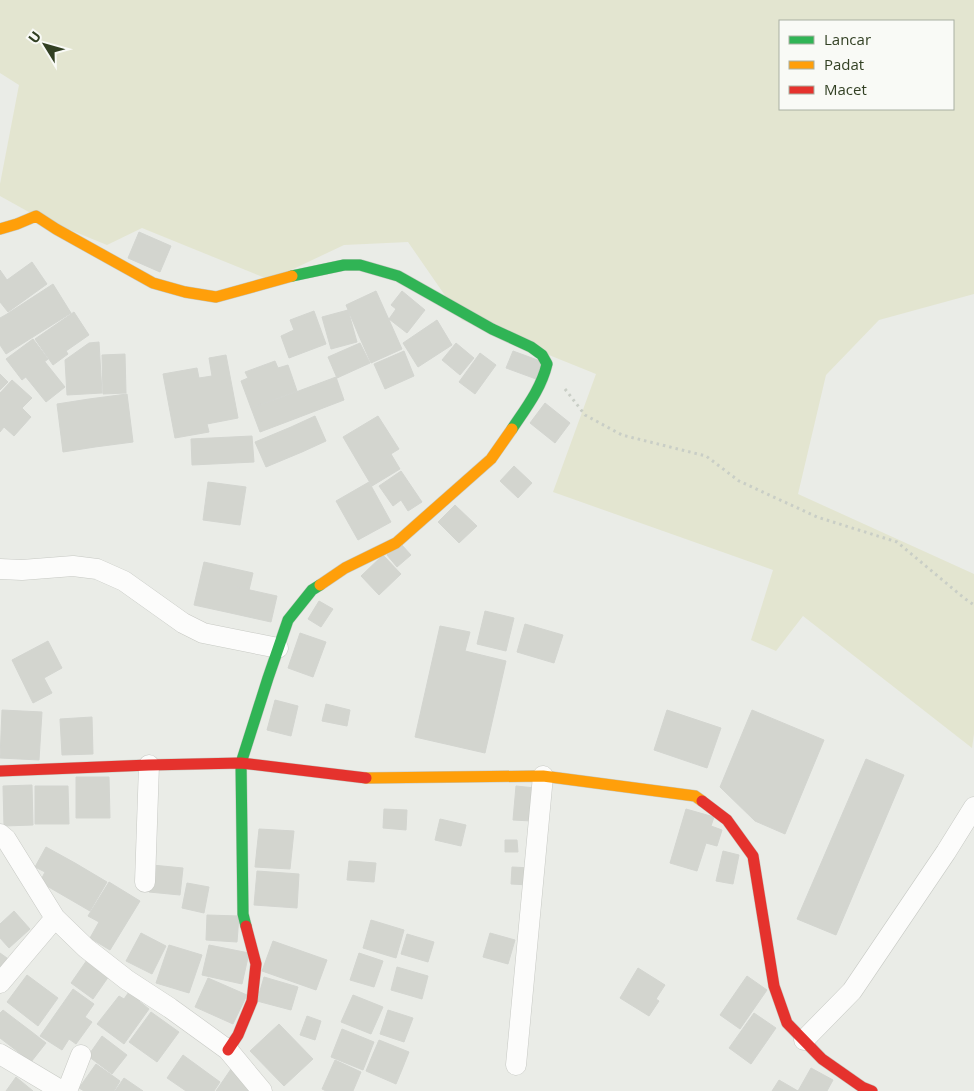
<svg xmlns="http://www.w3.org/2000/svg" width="974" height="1091" viewBox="0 0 974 1091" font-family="'Open Sans',sans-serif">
<rect width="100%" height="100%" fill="#eaece7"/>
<path fill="#e3e5d0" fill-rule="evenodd" d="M0,0H974V294L879,320L826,375L798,494L974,574V734L972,748L803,616L776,651L751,640L773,570L553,492L596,374L462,320L408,242L344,245L270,280L142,228L107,245L36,216L0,196V184L19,85L0,73ZM780,21H953V109H780Z"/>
<path fill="#d3d5cf" stroke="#d3d5d0" d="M139,232L171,246L160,272L128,258Z
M32,262L47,284L8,312L0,302V270L7,280Z
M53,284L71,313L25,342L7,314Z
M376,291L390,322L359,336L346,305Z
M402,291L425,310L407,333L389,319L396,309L391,305Z
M348,310L357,342L331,349L322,317Z
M314,311L326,344L289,358L281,336L294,330L290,320Z
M74,312L89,335L66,351L68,354L53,365L35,339Z
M7,314L25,342L6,354L0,345V318Z
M437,320L452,345L418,367L403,343Z
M390,322L402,349L371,363L359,336Z
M33,339L48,359L22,380L6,359Z
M99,342L102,393L67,395L65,360L89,343Z
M360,343L370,363L337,378L328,357Z
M456,343L474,358L460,375L442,360Z
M404,351L414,376L385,389L374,364Z
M513,351L543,362L536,379L506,368Z
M480,353L496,365L475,394L459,382Z
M125,354L126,393L103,394L102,355Z
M226,355L238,418L207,424L209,432L175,438L163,374L197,368L199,378L212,376L209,358Z
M275,361L278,368L288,365L297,391L251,408L241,381L248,378L245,372Z
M45,362L65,387L46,402L25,376Z
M0,374L8,382L0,390Z
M336,377L344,400L297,418L288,395Z
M12,380L32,398L22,408L31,417L14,436L4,427L0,432V393Z
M127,394L133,442L95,447L89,399Z
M288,395L297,418L260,432L251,408Z
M89,399L95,447L63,452L57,404Z
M545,403L570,423L555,443L530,423Z
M315,416L326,441L302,452L291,427Z
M378,416L399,449L363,471L343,437Z
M291,427L302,452L266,467L255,442Z
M252,436L254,462L192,465L191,439Z
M391,454L400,469L372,486L363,471Z
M514,466L532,483L518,498L500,481Z
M401,471L422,502L408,511L401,500L393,506L379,486Z
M208,482L246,487L240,525L203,520Z
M369,482L391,522L358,540L336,501Z
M455,505L477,526L459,543L438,522Z
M401,544L411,555L397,567L387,555Z
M383,555L401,574L379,595L361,576Z
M204,562L253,573L249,590L232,586L226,612L194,605Z
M232,586L277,596L271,622L226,612Z
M319,601L333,609L321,627L308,619Z
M485,611L514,618L506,651L477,644Z
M525,624L563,635L554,663L517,652Z
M440,626L470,632L465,651L506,661L485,753L415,737Z
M300,633L326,642L313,677L288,668Z
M48,641L62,668L44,678L52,693L33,703L12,660Z
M275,700L298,706L291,736L267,730Z
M326,704L350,710L347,726L322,721Z
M2,710L42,712L39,760L0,758Z
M667,710L721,728L707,768L654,750Z
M752,710L824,740L785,834L755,821L720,787Z
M92,717L93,754L62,755L60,719Z
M866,759L904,775L836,935L797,919Z
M76,777H109L110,818H76Z
M32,785L33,825L4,826L3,786Z
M35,786H68L69,824H35Z
M516,786L535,788L532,821L513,820Z
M384,809L407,810L406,830L383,828Z
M686,809L714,817L711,826L722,830L717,846L706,843L697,871L670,863Z
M440,819L466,825L461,846L435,840Z
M259,829L294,831L290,869L255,867Z
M505,840H517L518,852H505Z
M46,847L75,863L59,893L40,882L45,872L35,867Z
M723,851L739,855L733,884L716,881Z
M349,861L376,863L374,882L347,880Z
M75,863L107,882L90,911L59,893Z
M152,865L183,868L180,895L149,892Z
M512,867L531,868L530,885L511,884Z
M257,871L299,874L297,908L254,905Z
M109,882L140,901L110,950L90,938L99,922L88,916Z
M187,883L209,887L204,913L182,908Z
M14,911L30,929L9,948L0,938V924Z
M207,915L239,916L237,942L206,940Z
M371,920L404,930L396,958L363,948Z
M141,933L166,946L152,974L126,961Z
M490,933L515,940L508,964L483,957Z
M407,934L434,942L428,962L401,954Z
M273,941L327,960L316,990L262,971Z
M169,945L202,955L189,993L156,983Z
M209,945L249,953L242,984L202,975Z
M0,953L14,963L0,979Z
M359,953L383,961L374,987L350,980Z
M87,960L109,976L93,999L71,983Z
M397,967L428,976L422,999L391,990Z
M638,968L665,985L656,999L659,1001L649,1016L620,998Z
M27,975L58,998L38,1026L7,1002Z
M747,976L767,990L740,1029L720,1015Z
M264,977L298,987L291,1010L257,1001Z
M208,978L247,995L233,1024L195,1007Z
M73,989L94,1004L85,1017L92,1022L76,1044L69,1039L62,1050L40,1036Z
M131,989L142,997L139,1001L149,1009L124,1044L97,1024L119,996L124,999Z
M353,995L383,1007L371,1034L341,1022Z
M3,1010L32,1032L17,1051L0,1038V1013Z
M388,1010L413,1018L404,1042L380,1034Z
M151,1012L179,1032L157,1062L129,1042Z
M754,1013L776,1028L751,1064L729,1048Z
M307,1016L321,1021L315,1040L300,1035Z
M279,1024L313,1059L284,1086L250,1051Z
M342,1029L374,1042L363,1070L331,1057Z
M32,1032L46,1043L31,1062L17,1051Z
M102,1036L127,1055L112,1074L88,1056Z
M379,1040L409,1052L403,1067L373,1054Z
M373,1054L403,1067L396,1084L366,1071Z
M183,1055L220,1082L214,1091H186L167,1078Z
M335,1060L361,1072L353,1091H326L322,1089Z
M96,1064L120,1081L114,1091H84L79,1088Z
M811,1068L833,1080L827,1091H772L779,1080L798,1091Z
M231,1069L257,1091H216Z
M16,1077L33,1091H6Z
M124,1078L143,1091H115Z"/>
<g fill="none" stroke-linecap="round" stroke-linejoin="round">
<g stroke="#c7c9c4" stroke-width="21">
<path id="street" d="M0,569L22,570L73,566L97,569L124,581L183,623L203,633L278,648
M0,834L6,839L55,918L86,948L127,980L170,1008L228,1050L262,1091
M145,882L149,765
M0,983L55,918
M804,1040L852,991L946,852L974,807
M0,1054L62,1091
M516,1065L543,776
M67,1091L81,1055"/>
</g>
<g stroke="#c5c8c0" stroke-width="12">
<path id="fast" d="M292,276L344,265H360L398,276L492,329L531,347L542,355L547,364C541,389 526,408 512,429
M246,926L243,914L241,763L268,678L288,620L312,590L320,585"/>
</g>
<g stroke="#c5c8c0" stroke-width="12">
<path id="slow" d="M0,229L17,224L36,216L56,229L153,283L185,292L216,297L292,276
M320,585L345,568L396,543L491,459L512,429
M366,778L543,776L695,796L702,801"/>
</g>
<g stroke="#c5c8c0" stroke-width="12">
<path id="jam" d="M0,771L149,765L241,763L366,778
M702,801L727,820L753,856L774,986L787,1023L822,1059L862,1087L872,1091
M228,1050L238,1035L252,1001L256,964L246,926"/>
</g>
<path stroke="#c9cec6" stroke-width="3" stroke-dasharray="2.5 4" stroke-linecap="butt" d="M565,389L585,415L622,435L706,456L739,481L817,517L897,542L964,598L974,605"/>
<use href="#street" stroke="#fcfcfb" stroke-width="20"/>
<use href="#fast" stroke="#30b455" stroke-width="11"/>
<use href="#slow" stroke="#ff9f0a" stroke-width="11"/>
<use href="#jam" stroke="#e5322d" stroke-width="11"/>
</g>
<rect x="779" y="20" width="175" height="90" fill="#f9faf6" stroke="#a9b0a2"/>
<rect x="789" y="36" width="25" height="8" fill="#30b455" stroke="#a9b0a2"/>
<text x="824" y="45" font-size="15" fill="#324023">Lancar</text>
<rect x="789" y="61" width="25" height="8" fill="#ff9f0a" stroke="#a9b0a2"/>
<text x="824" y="70" font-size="15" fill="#324023">Padat</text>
<rect x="789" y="86" width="25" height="8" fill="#e5322d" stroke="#a9b0a2"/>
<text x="824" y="95" font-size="15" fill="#324023">Macet</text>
<g transform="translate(45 45) rotate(307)" stroke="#f9faf6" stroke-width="4" paint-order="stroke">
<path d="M0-4L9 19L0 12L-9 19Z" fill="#324023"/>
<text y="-8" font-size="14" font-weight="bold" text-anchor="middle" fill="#324023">U</text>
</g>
</svg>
